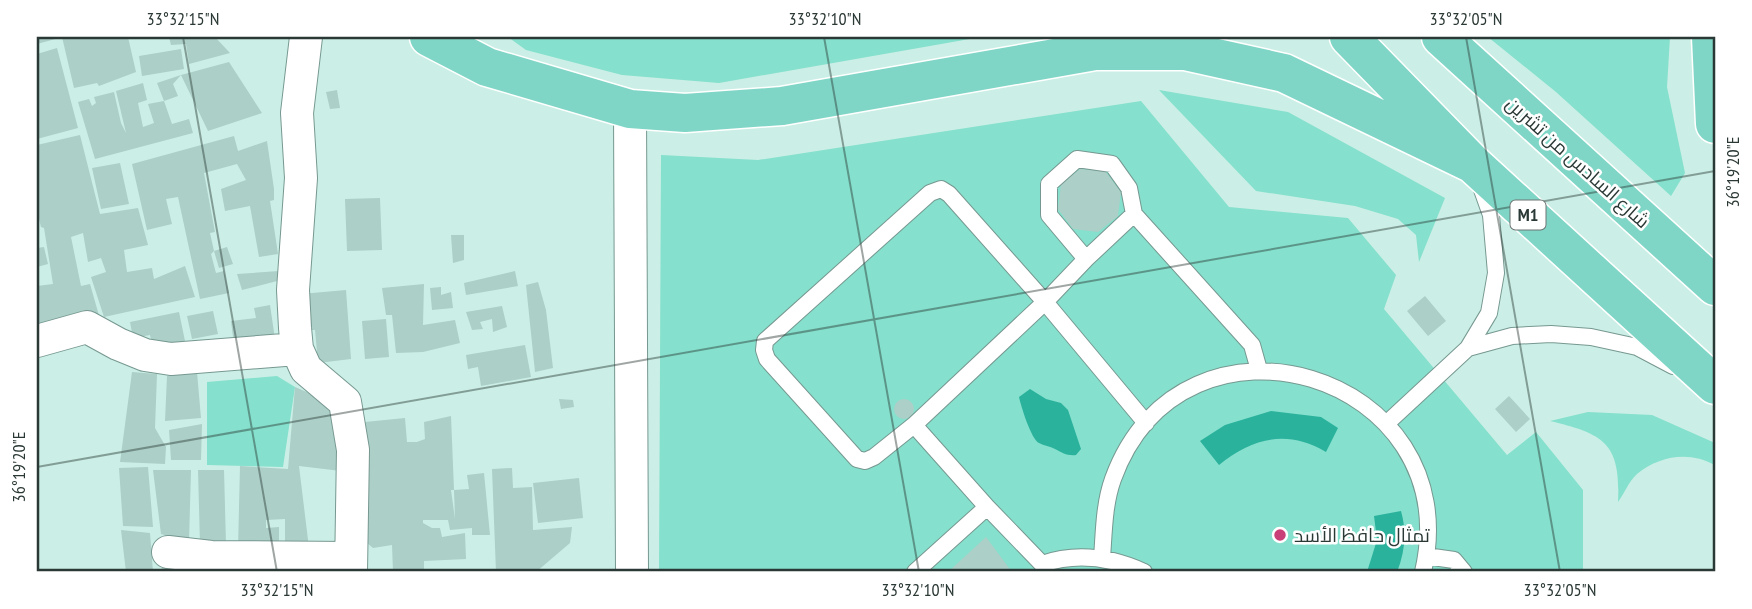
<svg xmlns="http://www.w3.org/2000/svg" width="1752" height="609" viewBox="0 0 1752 609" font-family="'PT Sans Narrow',Cairo,sans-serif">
<rect width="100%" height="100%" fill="#cbefe6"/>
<path fill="#85e0cd" d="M508,37H981L719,83L622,75L526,50Z
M1488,37H1670L1667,87L1685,173L1671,196L1556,92Z
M1159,90L1288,112L1445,198L1419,262L1416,235L1398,219L1355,206L1256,191Z
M1141,101L1229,207L1348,218L1396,275L1384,309L1507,455L1536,432L1583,490V572H659L661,155L758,160Z
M277,376L295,387L283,467L207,465V382Z
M1588,412L1652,415L1715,443V465C1690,451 1660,455 1637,474C1629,481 1624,494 1618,502C1621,443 1604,434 1550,421Z"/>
<path fill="#2ab29d" d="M1030,389L1046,399L1061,403L1068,410L1081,449L1076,455C1067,456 1063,453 1055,449C1050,446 1044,446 1039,443C1031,439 1021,406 1019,397Z
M1271,411L1321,417L1338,428L1326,452C1287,429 1252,438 1219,465L1200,441L1225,425Z
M1401,511C1407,532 1405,552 1397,572H1367L1377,540L1374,516Z"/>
<path fill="#accfc7" d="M37,37H59V38L37,44Z
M62,37H128L136,72L99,86L97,83L74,88Z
M169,37H215L230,53L189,64L186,44L171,45Z
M57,48L78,128L37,139V54Z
M181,49L184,69L142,76L139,56Z
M229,62L262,113L208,131L181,75L173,84L178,96L164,101L157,83L181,75Z
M143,83L147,100L138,103L143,127L154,123L148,104L164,101L172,124L189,119L193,133L95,159L78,102L89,99L92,106L96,103L94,97L114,92L121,123L126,133L116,91Z
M337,90L340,108L330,109L326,92Z
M80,135L100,214L138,208L148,245L124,250L127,272L152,268L154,279L185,266L195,297L104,317L91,277L106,272L101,258L88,262L83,233L71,237L81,286L90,284L100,319L37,337V286L53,284L44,228L41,227L37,211V145Z
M234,136L238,151L267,141L274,189V200L270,201L278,254L259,257L250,206L225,211L221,189L246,180L237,164L204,173L215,232L210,233L214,251L211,254L216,273L224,271L229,293L200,299L178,197L166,199L172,224L147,230L132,164Z
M120,163L129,204L101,209L92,168Z
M1080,169L1105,171L1121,192L1118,216L1098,232L1073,229L1058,209L1061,184Z
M380,198L382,250L347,251L345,199Z
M451,235H464V260L453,263Z
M44,247L48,264L37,267V248Z
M227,247L233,264L219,268L214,251Z
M279,271L281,280L242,290L237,274Z
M515,271L518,286L466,295L464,283Z
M538,282L546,310L553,368L535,372L526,285Z
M424,284L423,325L455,320L460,343L423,352L396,353L392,315H386L382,288Z
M441,287V295L451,292L453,308L432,310L430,288Z
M346,290L351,359L318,363L315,330H305L301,294Z
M1425,296L1446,321L1428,336L1407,311Z
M270,305L275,339L234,345L231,321L256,318L254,308Z
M502,306L507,327L493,332L492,319L480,322L483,329L472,330L466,312Z
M213,311L218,334L192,339L187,316Z
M179,312L185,341L153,348L150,335L133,338L130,322Z
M386,319L389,357L365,359L362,321Z
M525,345L531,377L481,386L478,367L468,369L466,355Z
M132,372L157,374L155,428L166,447L165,464L120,462Z
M197,372L201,418L165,421L167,376Z
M295,387L337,405L341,471L299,466L309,548L285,547V519L266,520V528L279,527V549L238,550L240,466L288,469Z
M1509,396L1530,419L1516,432L1495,409Z
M894 409a10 10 0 1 1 20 0a10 10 0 1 1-20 0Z
M559,399L573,400L574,407L561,409Z
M451,416L454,490H451L455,519L454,490L469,489L467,475L484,473L490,535H472V528L450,530L448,520H423V523L432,528H440L442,537L465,533L466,559L424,561V572H393L392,545L373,548L361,538L355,423L405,418L407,442H417L425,439L424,422Z
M202,424L201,460H171L169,430Z
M148,467L153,527L123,526L119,468Z
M512,468L513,488L532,487L533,530L572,527L570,543L536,572H496L492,469Z
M153,470H191L189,542L161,534Z
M198,470H224L226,544H200Z
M579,478L583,518L538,523L533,483Z
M121,530L150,533L153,572H126Z
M986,537L1012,572H948Z
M202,566L200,572H161L162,567Z"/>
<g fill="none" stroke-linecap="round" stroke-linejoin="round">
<g stroke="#769890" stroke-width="18">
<path id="service" d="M941,189L949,194L1045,302L914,425L874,457L865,461L857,459L767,359L764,350L765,341L930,193Z
M1134,214L1086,259L1045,302L1146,423
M1086,259L1049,215V184L1077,159L1112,164L1129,188L1134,214L1252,345L1259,370
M1468,348L1512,336L1551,334L1591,337L1637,347L1673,366
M1386,424L1468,348L1489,313L1496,273L1491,215L1480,184
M914,425L987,507
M1426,556L1454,560L1464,572
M1102,558C1104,531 1104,504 1113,479C1183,287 1469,373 1423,572
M915,572L987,507L1042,564C1077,552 1111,557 1144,572"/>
</g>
<g stroke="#769890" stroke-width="34">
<path id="minor" d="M306,37L297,113L301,178L293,290L295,328L297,349L306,369L345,402L353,450L351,572
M630,109L632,572
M37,341L87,327L118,344L145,355L171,359L297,349
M168,552L211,557L351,558"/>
</g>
<g stroke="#fff" stroke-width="41">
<path id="trunk" d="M429,37L487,67L630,109L685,113L782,106L1095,51H1185L1284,73L1473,164
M1349,37L1473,164L1715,385
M1441,37L1715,286
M1711,37L1715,124"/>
</g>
<use href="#service" stroke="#fff" stroke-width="16"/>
<use href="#minor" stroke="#fff" stroke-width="32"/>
<use href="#trunk" stroke="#80d6c6" stroke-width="38"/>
</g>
<path fill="none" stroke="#2b3936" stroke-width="2" stroke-opacity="0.45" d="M183,37L277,572M824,37L919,572M1466,37L1560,572M37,467L1715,171"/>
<circle fill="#c93f78" stroke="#fff" stroke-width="2.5" cx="1280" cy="535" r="7"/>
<g text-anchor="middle" stroke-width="5" stroke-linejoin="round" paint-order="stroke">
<rect fill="#fff" stroke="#6b7472" stroke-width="2" x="1510.5" y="200.5" width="35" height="29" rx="5"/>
<g font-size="18" font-weight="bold" fill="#2b3936">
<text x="1528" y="221">M1</text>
</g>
<g font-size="19" fill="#2b3936" stroke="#fff">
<text transform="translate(1578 162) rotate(42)" y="7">شارع السادس من تشرين</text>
</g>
<g font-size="19" fill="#2b3936" stroke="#fff" text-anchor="start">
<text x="1294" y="542">تمثال حافظ الأسد</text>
</g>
</g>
<rect width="1752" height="609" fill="none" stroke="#ffffff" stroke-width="77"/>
<rect x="38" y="38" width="1676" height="532" fill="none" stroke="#2b3936" stroke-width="2.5"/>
<g font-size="18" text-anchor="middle" fill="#2b3936">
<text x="183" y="25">33°32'15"N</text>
<text x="825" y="25">33°32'10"N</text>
<text x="1466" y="25">33°32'05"N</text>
<text transform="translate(1733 172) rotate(-90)" y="6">36°19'20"E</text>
<text transform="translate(19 467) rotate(-90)" y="6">36°19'20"E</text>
<text x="277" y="596">33°32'15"N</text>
<text x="918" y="596">33°32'10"N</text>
<text x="1560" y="596">33°32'05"N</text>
</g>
</svg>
